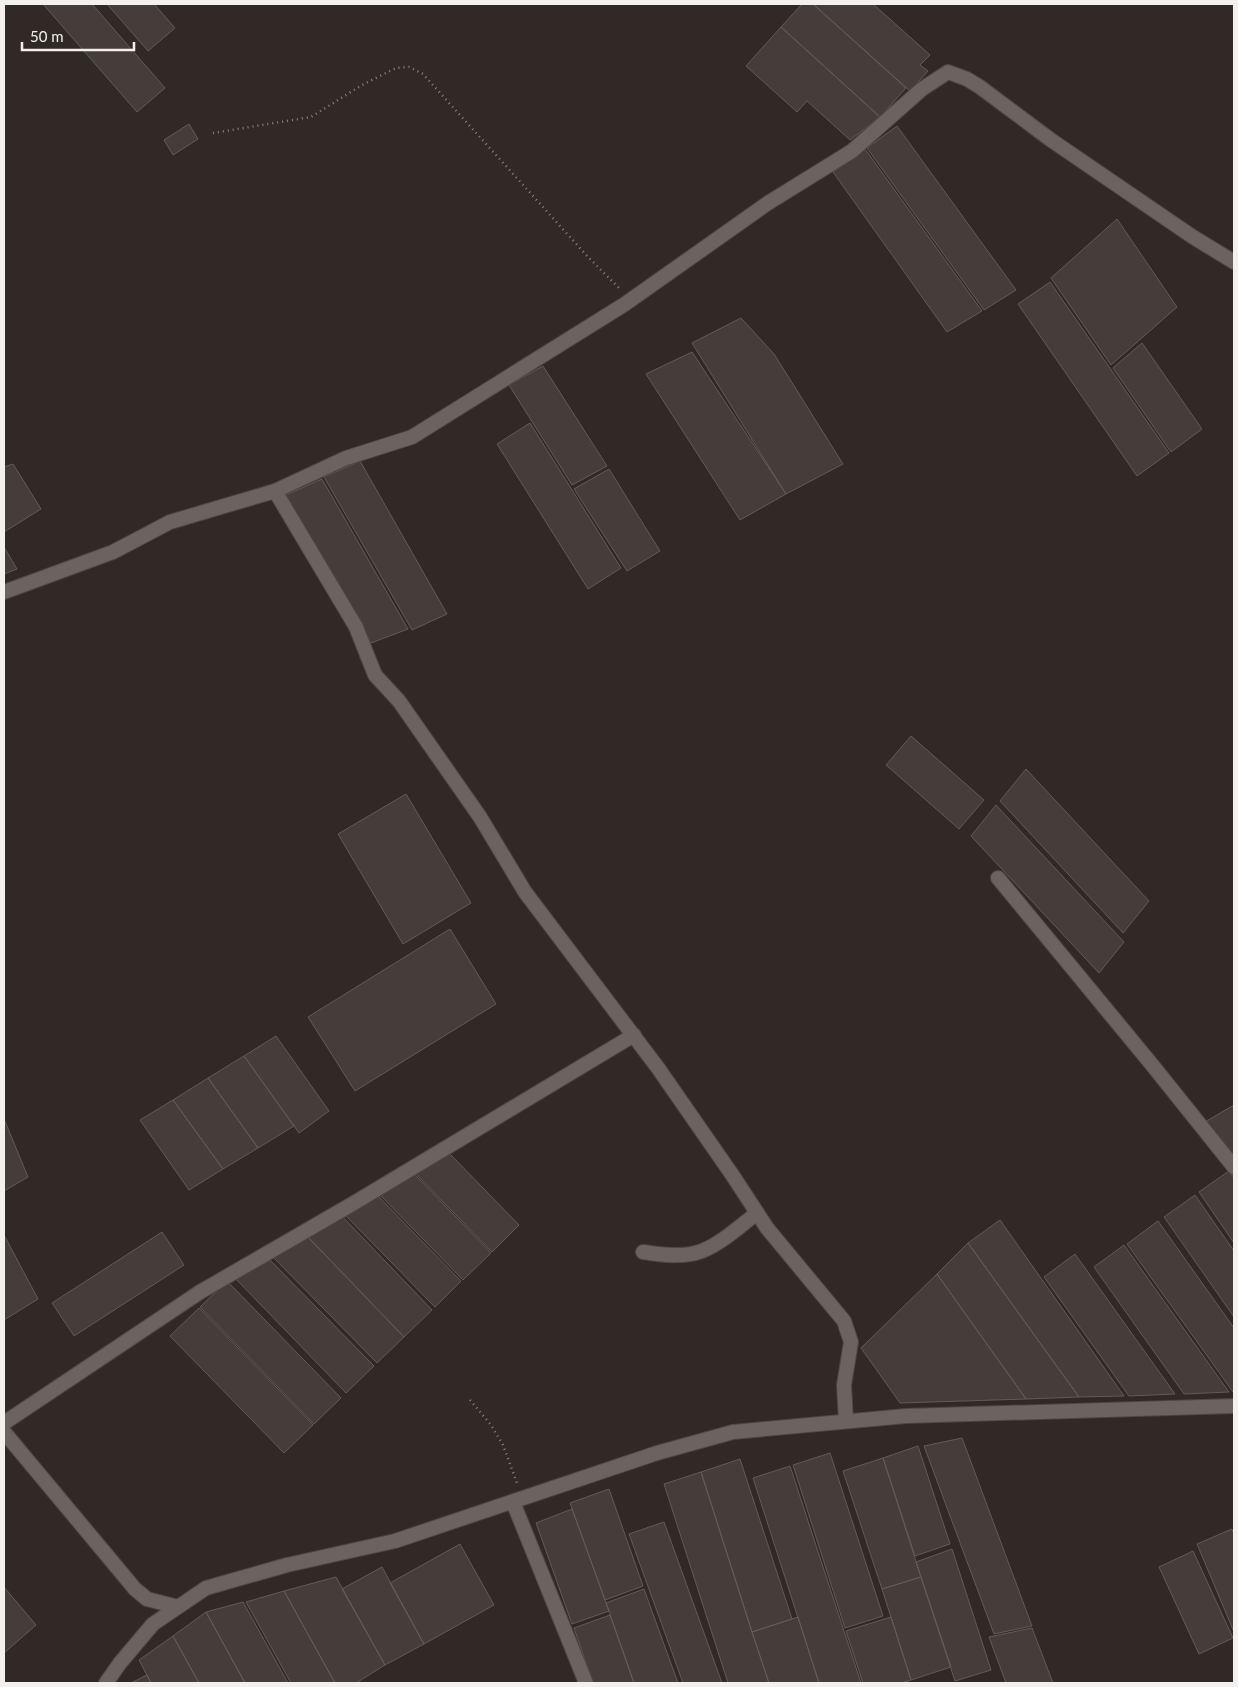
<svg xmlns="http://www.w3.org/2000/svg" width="1238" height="1687" viewBox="0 0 1238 1687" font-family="Lato,sans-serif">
<rect width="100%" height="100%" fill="#302926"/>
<path fill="#453d3a" stroke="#635b57" d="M43,4H92L165,88L137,112Z
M107,4H154L175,28L148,51Z
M802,4H813L906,88L880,117L781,27Z
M813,4H873L930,55L920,65L928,71L910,91Z
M781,27L880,117L850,140L807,101L797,112L746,66Z
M189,124L198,139L173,155L164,140Z
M897,126L1016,290L984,310L867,148Z
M865,149L982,311L947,332L833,172Z
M1117,219L1177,307L1111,365L1051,278Z
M1050,282L1169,453L1137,476L1018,304Z
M741,318L774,354L843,464L786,494L692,343Z
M1142,343L1202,429L1171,452L1113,368Z
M692,352L786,494L740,520L646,374Z
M543,366L607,466L572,485L509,385Z
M530,423L621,568L588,589L497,444Z
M360,461L447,614L412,630L324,477Z
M13,464L41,509L4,532V467Z
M609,469L660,551L627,571L574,489Z
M322,479L408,629L371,643L286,495Z
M4,547L17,569L4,574Z
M911,736L984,800L959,829L886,765Z
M1026,769L1149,901L1123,933L1000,801Z
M406,794L471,903L403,944L338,834Z
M996,805L1124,942L1099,973L971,836Z
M450,929L496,1004L355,1091L308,1017Z
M276,1036L329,1111L299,1133L244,1056Z
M244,1056L294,1126L258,1148L208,1078Z
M208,1078L258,1148L223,1169L173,1100Z
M173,1100L223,1169L189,1190L140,1120Z
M1234,1105V1156L1205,1122Z
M4,1119L28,1177L4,1191Z
M449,1153L519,1225L492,1252L415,1173Z
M1229,1171L1234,1178V1243L1199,1192Z
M414,1174L491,1253L463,1280L379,1194Z
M377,1195L461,1281L435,1307L344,1214Z
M1195,1195L1234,1251V1317L1164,1217Z
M341,1215L432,1310L404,1337L306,1235Z
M1000,1220L1124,1396L1079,1397L968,1243Z
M1158,1221L1234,1328V1392H1233L1127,1244Z
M162,1232L184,1265L74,1336L52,1303Z
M4,1235L38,1299L4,1320Z
M306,1235L404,1337L377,1363L271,1255Z
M968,1243L1079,1397L1026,1399L937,1274Z
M1124,1245L1229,1392L1184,1394L1094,1267Z
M1075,1254L1175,1394L1129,1396L1044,1277Z
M268,1258L374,1366L346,1393L234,1277Z
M937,1274L1026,1399L900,1403L861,1348Z
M227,1281L341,1398L314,1424L200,1307Z
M199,1308L313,1425L284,1453L170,1336Z
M962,1438L1032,1626L994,1634L924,1446Z
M918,1446L950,1544L915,1556L883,1458Z
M830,1453L883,1616L845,1628L793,1465Z
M883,1458L921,1577L882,1589L843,1471Z
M740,1459L792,1619L752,1632L701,1472Z
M790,1466L861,1683H819L753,1478Z
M701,1472L752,1632L769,1683H728L664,1484Z
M609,1489L643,1586L605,1600L570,1503Z
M572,1509L609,1611L572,1624L536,1523Z
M664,1522L722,1683H683L629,1534Z
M1232,1529L1234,1535V1632L1197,1544Z
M460,1544L494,1605L424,1644L390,1583Z
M952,1549L991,1670L955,1681L916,1562Z
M1193,1551L1233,1638L1199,1654L1159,1567Z
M382,1567L424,1644L385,1665L342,1589Z
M336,1577L385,1665L356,1683H335L284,1591Z
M921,1577L951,1667L911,1680L882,1589Z
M4,1587L36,1625L4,1653Z
M644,1589L678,1683H634L606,1603Z
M284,1591L335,1683H291L246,1602Z
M243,1602L288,1683H245L206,1612Z
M206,1612L245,1683H199L173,1636Z
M610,1615L634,1683H593L574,1628Z
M798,1617L819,1683H769L752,1632Z
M891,1617L911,1680L901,1683H863L846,1631Z
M1032,1628L1053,1683H1006L989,1637Z
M173,1636L199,1683H151L139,1660Z
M147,1675L151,1683H131Z"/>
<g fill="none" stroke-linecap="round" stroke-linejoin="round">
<g stroke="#4d4744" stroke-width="16">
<path id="minor" d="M275,491L356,627L375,675L399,701L480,817L525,892L658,1068L733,1176L767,1228L844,1321L851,1342L844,1385L846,1421
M998,878L1153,1066L1234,1167
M643,1252C661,1255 684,1258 702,1251C722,1243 740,1226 757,1213
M4,1423L200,1292L354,1203L634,1035
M4,1432L135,1589L147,1599L178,1607
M513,1502L586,1683
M106,1683L120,1663L153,1624L206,1588L287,1565L395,1541L657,1453L733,1432L906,1416L1234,1406"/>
</g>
<g stroke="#4d4744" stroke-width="16">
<path id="tertiary" d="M4,592L113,552L170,522L275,491L346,458L412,437L625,304L768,203L852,151L922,89L948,72L967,79L980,87L1051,140L1193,237L1234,262"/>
</g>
<path stroke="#8b8582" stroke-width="2.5" stroke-dasharray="1 4" stroke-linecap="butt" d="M213,133L311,117L362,85L396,68L409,67L423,74L588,257L621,290
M470,1400L491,1425L503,1445L518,1486"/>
<use href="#minor" stroke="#6b635f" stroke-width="14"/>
<use href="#tertiary" stroke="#6b635f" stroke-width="14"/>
</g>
<rect width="1238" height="1687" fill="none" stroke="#f4f0ed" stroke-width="10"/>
<path d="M22 42v8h112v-8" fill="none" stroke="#f4f0ed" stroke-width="2.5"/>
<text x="30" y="42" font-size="15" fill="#f4f0ed" stroke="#302926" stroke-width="4" paint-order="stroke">50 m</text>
</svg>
